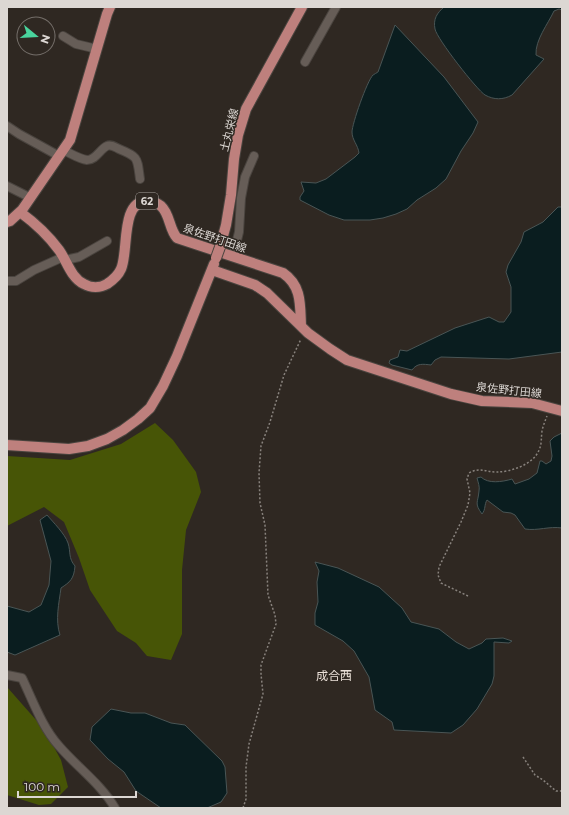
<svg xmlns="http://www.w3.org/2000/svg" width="569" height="815" viewBox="0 0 569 815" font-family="Montserrat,'Noto Sans JP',sans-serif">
<rect width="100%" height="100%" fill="#2f2822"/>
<path fill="#475506" d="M155,423L173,440L196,472L201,492L186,530L182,570V634L171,660L147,656L136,643L117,631L90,590L79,558L64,522L44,507L7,526V456L70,460L121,444Z
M7,687L44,729L61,760L68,787L51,804L39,805L7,795Z"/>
<path fill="#0a1d1f" stroke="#495555" d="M444,7H562V10L559,9L554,11C548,24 535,40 536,55L544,59L512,95C503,100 494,100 485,95C477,90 437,39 435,29C433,19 437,13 444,7Z
M395,25L444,77L478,122L473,133L461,151L446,179L436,188L417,200L407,209L396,214L383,218L370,220H344L329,215L300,200V197L304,191L301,182L316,183L326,179L355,157L359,153C358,145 352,140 352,132C352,124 367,81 373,75C373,75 378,72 378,72Z
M558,207H562V352L509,359L441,357L435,360L431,365C423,364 417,363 412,370L392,365L389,363L390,360L398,357L400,350L407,351L455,328L489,317L499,322H504L511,312V287L506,272L508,265L521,242L524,232L543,222Z
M562,433V528C549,526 538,531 525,529L515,515L511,513L503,512L487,500C484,505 486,509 482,514C474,503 478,503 479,491C480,487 478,482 477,478L481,477C488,484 502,482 512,479L515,484L529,479L537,473L540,461H542L546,464L551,461L552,456L550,441L554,437Z
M47,515C53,522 65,534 68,543C71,552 68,558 75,566C74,579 70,582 61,588C59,603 55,620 60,635L15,655L7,652V606L29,612L41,605L49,585L51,561L40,520Z
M315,562L338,568L379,587L402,608L411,622L439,629L456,642L469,649L482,643L486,639L503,638L512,641L509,643L494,642V676L492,684L477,709L463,725L451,733L394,730L392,722L375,710L369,677L354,651L343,641L315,625V613L318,602L317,582L319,571Z
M111,709L131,713H145L171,723L185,725L222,761L225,767L227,793L221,802L207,808H161L136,791L124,772L108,759L90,740L92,727Z"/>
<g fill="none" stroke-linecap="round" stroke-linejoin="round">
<g stroke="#4a443f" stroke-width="10">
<path id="minor" d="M63,36L76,44L97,49
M305,62L336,7
M7,126L19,134L59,156
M63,150C70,153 79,159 87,160C96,160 100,149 107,146C111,144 115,147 119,149C139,157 137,158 140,179
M7,186L31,198
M233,256L239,232L241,198L245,177L254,156
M65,260L79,257L107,241
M7,281H16L34,270L63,257
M7,675L22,678C33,701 42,727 59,746C77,767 101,784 115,808"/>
</g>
<g stroke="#4a443f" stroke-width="12">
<path id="major" d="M20,212C35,223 48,235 59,250C67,261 71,278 84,284C91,288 100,288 107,284C113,280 118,276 121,269C129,252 120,201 147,201C153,201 156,202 161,206C170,214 169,229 177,238L283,273C302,286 300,305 301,326
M7,222L10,221L22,210L70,140L107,14L110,7
M220,247L226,225L231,195L234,159L238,135L246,109L302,7
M212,270L255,285L267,293L308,333L330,349L347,360L451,394L482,401L532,403L562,411
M7,445L69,449L88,446L107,439L123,430L138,419L150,408L163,386L177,356L214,264"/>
</g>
<path stroke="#88827d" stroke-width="1.5" stroke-dasharray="2 2" stroke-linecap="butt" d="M468,596L441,583L438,575L439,567L461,522L468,505L470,493L467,479L469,473C479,467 486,472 497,472C511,472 534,464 539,450C542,444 541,438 542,431C543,426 545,421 547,416
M523,757L535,775L543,780L556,791H562
M243,808L246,799V767L249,744L263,694L261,674V665L276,624L275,615L268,595L265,525L260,503L259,473L261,446L270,422L284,375L301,339"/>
<use href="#minor" stroke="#665d57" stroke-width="8"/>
<use href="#major" stroke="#be807d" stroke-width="10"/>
<g stroke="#4a443f" stroke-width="12" stroke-linecap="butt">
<path id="major-bridge" d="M216,258L220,247"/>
</g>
<use href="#major-bridge" stroke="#be807d" stroke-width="10"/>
</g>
<g text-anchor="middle" stroke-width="3" stroke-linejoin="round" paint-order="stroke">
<rect fill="#2f2822" stroke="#a8a29e" stroke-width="1" x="136" y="193" width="22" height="16" rx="3"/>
<g font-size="10" font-weight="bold" fill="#dcd7d3">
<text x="147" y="205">62</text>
</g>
<g font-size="11" fill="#dcd7d3" stroke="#2f2822">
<text transform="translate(229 130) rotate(-76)" y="4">土丸栄線</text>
<text transform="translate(215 238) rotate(19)" y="4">泉佐野打田線</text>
<text transform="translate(509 390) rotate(6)" y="4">泉佐野打田線</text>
</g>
<g font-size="12" fill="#ebe1d9" stroke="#2f2822">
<text x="334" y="680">成合西</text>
</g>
</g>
<rect width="569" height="815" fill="none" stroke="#dcd7d3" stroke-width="16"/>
<g transform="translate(36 36) rotate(108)"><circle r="19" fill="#2f2822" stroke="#746e69"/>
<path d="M0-3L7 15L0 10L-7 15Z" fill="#49d49d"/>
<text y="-6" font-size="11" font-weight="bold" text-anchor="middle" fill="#dcd7d3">N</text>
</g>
<path d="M18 791v6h118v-6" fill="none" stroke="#dcd7d3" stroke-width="2"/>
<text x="24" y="791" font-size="12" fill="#dcd7d3" stroke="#2f2822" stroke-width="3" paint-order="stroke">100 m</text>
</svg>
